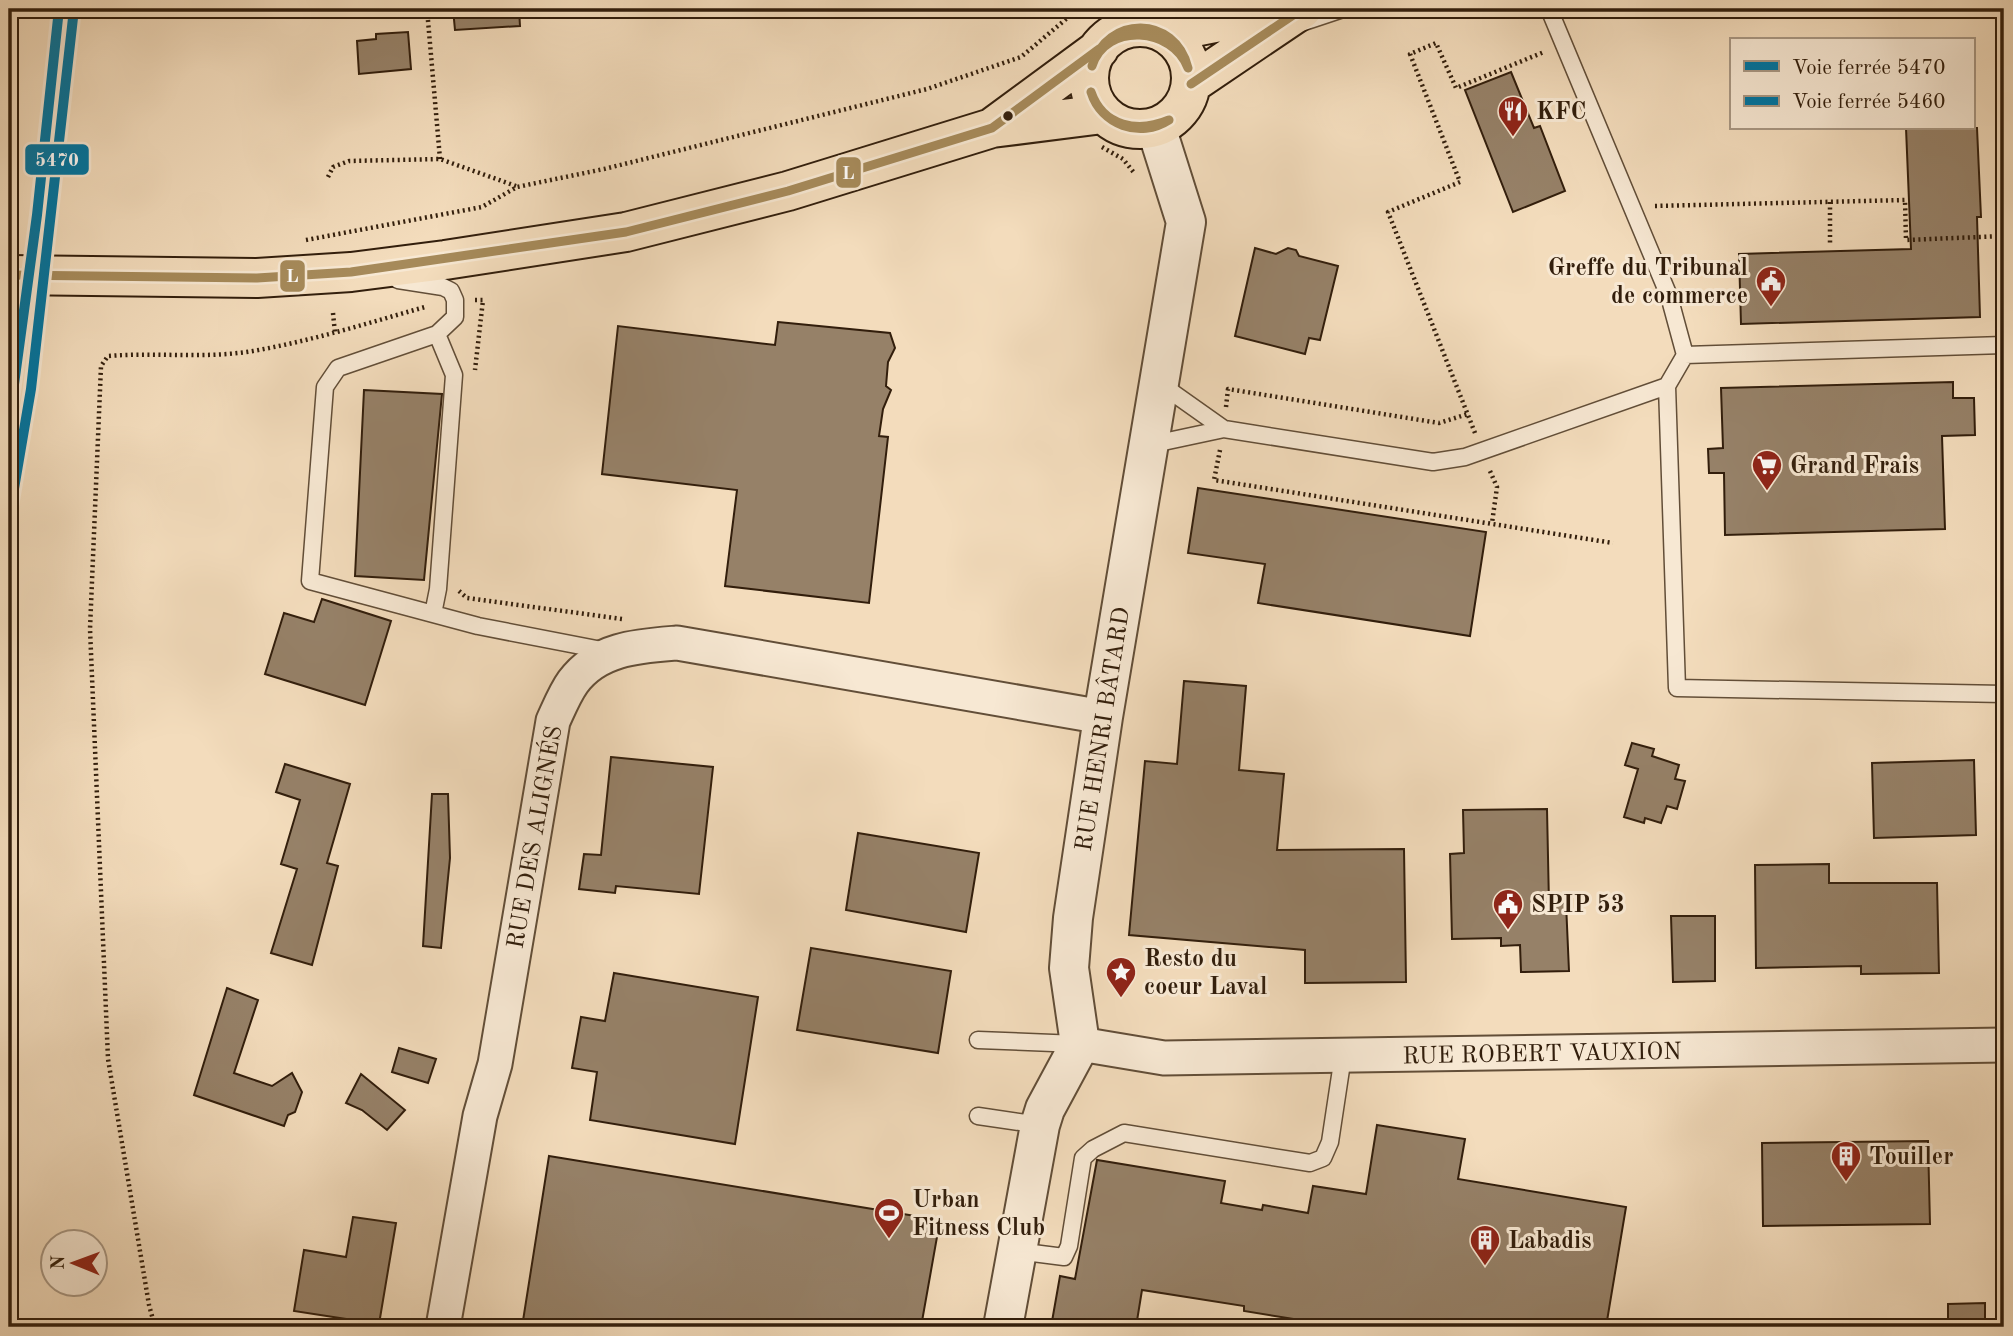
<svg xmlns="http://www.w3.org/2000/svg" width="2013" height="1336" viewBox="0 0 2013 1336" font-family="'Old Standard TT',serif">
<rect width="100%" height="100%" fill="#f3dcbc"/>
<filter id="stains"><feTurbulence type="fractalNoise" baseFrequency=".00286" numOctaves="4"/><feColorMatrix values="0 0 0 0 .2 0 0 0 0 .09 0 0 0 0 .02 0 0 0 .5 -.17"/></filter>
<radialGradient id="worn" r=".72"><stop offset=".6" stop-color="#630" stop-opacity="0"/><stop offset="1" stop-color="#630" stop-opacity=".3"/></radialGradient>
<path fill="#968168" stroke="#321e0c" stroke-width="2" d="M453,9H519L520,26L455,30Z
M408,32L411,69L359,74L357,41L376,39V34Z
M1511,72L1534,128L1540,126L1565,191L1513,212L1465,90Z
M1906,128H1977L1981,217H1977L1980,317L1741,324L1739,254L1911,249Z
M1255,248L1276,254L1288,248L1296,250L1299,256L1338,266L1320,340L1309,338L1305,354L1235,336Z
M778,322L890,333L895,348L888,362L886,386L891,390L883,409L879,436L888,437L869,603L725,586L737,490L602,474L618,326L775,345Z
M1953,382V398H1974L1975,435L1942,436L1945,529L1725,535L1724,473H1709L1708,449L1723,448L1721,388Z
M364,390L442,394L424,580L355,576Z
M1198,488L1486,532L1470,636L1258,603L1265,564L1188,553Z
M322,599L391,621L365,705L265,674L284,613L314,622Z
M1184,681L1246,686L1239,770L1284,774L1277,850L1404,849L1406,982L1305,983V950L1129,935L1145,761L1177,764Z
M1632,743L1654,749L1652,756L1679,765L1675,779L1685,781L1677,809L1667,806L1661,823L1645,818L1644,823L1624,817L1638,769L1625,765Z
M611,757L713,767L699,894L616,886L615,893L579,889L584,854L601,855Z
M1974,760L1976,835L1874,838L1872,763Z
M285,764L350,784L327,863L338,866L312,965L271,953L297,869L281,864L300,800L276,792Z
M432,794H448L450,858L441,948L423,946Z
M1547,809L1549,904L1566,903L1569,971L1521,972L1520,945L1501,946V938L1452,939L1450,854L1464,853L1463,810Z
M858,833L979,853L966,932L846,910Z
M1829,864V883H1937L1939,973L1861,974V966L1756,968L1755,865Z
M1671,916H1715V981L1673,982Z
M811,948L951,971L938,1053L797,1030Z
M614,973L758,997L735,1144L590,1120L597,1072L572,1068L581,1017L605,1021Z
M227,988L258,1000L234,1073L272,1086L292,1073L302,1092L295,1112L288,1115L284,1126L194,1095Z
M399,1048L436,1059L428,1083L392,1072Z
M361,1074L405,1110L387,1130L362,1110L346,1103Z
M1377,1125L1465,1139L1458,1179L1626,1207L1606,1327H1344L1244,1311V1306L1142,1290L1136,1327H1051L1060,1276L1075,1279L1097,1160L1225,1181L1221,1203L1262,1210L1263,1205L1308,1213L1313,1186L1366,1194Z
M1928,1141L1930,1224L1763,1226L1762,1143Z
M549,1156L940,1220L921,1327H522Z
M353,1217L396,1223L379,1324L294,1311L304,1250L346,1257Z
M1985,1303V1327H1948V1304Z"/>
<g fill="none" stroke-linecap="round" stroke-linejoin="round">
<g stroke="#624e38" stroke-width="19">
<path id="service" d="M1301,23L1343,9
M398,280L443,287L451,291L455,300V317L437,334L338,368L325,387L310,581L478,626L607,651
M1685,355L2004,345
M1159,383L1224,429L1433,462L1465,457L1667,386L1685,355L1669,296L1549,9
M1667,386L1677,688L2004,694
M1149,445L1224,429
M433,614L438,589L454,375L437,334
M978,1040L1078,1044
M978,1116L1040,1125
M1017,1251L1064,1257L1069,1246L1083,1158L1093,1149L1124,1133L1310,1163L1323,1158L1330,1142L1343,1056"/>
</g>
<g stroke="#624e38" stroke-width="37">
<path id="minor" d="M1080,1044L1164,1058L2004,1045
M443,1327L480,1116L495,1064L553,721C559,708 565,693 573,682C598,648 639,646 677,643L1103,717"/>
</g>
<g stroke="#624e38" stroke-width="42">
<path id="tertiary" d="M1003,1327L1040,1125L1045,1109L1080,1044L1069,968L1073,918L1103,717L1186,222L1156,127"/>
</g>
<g stroke="#321e0c" stroke-width="42">
<path id="primary" d="M1089 78a51 51 0 1 1 102 0a51 51 0 1 1-102 0Z
M1164,33L1285,9
M1191,84L1302,9
M993,127L1099,49
M9,275L257,278L351,272L445,260L626,232L788,191L992,128L1103,114"/>
</g>
<path stroke="#321e0c" stroke-width="4.5" stroke-dasharray="2 3.5" stroke-linecap="butt" d="M427,9L440,159
M1102,147L1123,159L1135,174
M328,177L333,167L349,161L440,159L516,186
M1830,202V245
M1655,206L1905,200L1906,240L2004,236
M306,240L482,207L517,187L604,169L927,89L1021,57L1078,9
M475,300H483L475,370
M333,313L335,333
M1226,407L1228,389L1439,423L1468,414
M1475,433L1388,212L1460,182L1410,54L1436,43L1456,88L1544,52
M1220,450L1214,480L1613,543
M1490,471L1497,487L1492,523
M459,591L467,598L622,619
M155,1327L149,1305L108,1059L90,629L101,366L108,356C156,352 205,359 253,351C311,341 368,323 425,307"/>
<use href="#service" stroke="#f7e8d3" stroke-width="16"/>
<use href="#minor" stroke="#f7e8d3" stroke-width="33"/>
<use href="#tertiary" stroke="#f7e8d3" stroke-width="38"/>
<use href="#primary" stroke="#f3dcbc" stroke-width="38"/>
<g stroke="#f7e8d3" stroke-width="14">
<path id="bus-1" d="M1092,66C1107,15 1175,15 1188,68
M1092,66C1106,22 1173,27 1188,68
M1191,84L1302,9
M1091,92C1103,127 1138,133 1169,120
M1091,92C1101,125 1140,139 1169,120
M9,275L257,278L351,272L626,232L788,191L992,128L1099,49"/>
</g>
<use href="#bus-1" stroke="#a68a5a" stroke-width="9"/>
<g stroke="#f7e8d3" stroke-width="16">
<path id="rail-1" d="M9,518L31,389L74,9"/>
</g>
<g stroke="#f7e8d3" stroke-width="16">
<path id="rail-2" d="M9,421L37,215L59,9"/>
</g>
<use href="#rail-1" stroke="#0075a1" stroke-width="10"/>
<use href="#rail-2" stroke="#0075a1" stroke-width="10"/>
</g>
<defs>
<g id="restaurant-pin" transform="scale(1.575)"><path d="M0 17L-7.5 6A9.5 9.5 0 1 1 7.5 6Z" fill="#8f2418" stroke="#f7e8d3"/><path d="M-5-6h1v4h1v-4h1v4h1v-4h1v5L-1.5 .5V6h-2V.5L-5-1ZM5-6V6H3V1.5H1.5Q1.5-4 5-6Z" fill="#fff"/></g>
<g id="civic-pin" transform="scale(1.575)"><path d="M0 17L-7.5 6A9.5 9.5 0 1 1 7.5 6Z" fill="#8f2418" stroke="#f7e8d3"/><path d="M-.6-6.5H3V-4.5H.6V-3L4-1V1h2V6H-6V1h2V-1L-.6-3ZM-1.2 2.5V6h2.4V2.5Z" fill="#fff"/></g>
<g id="supermarket-pin" transform="scale(1.575)"><path d="M0 17L-7.5 6A9.5 9.5 0 1 1 7.5 6Z" fill="#8f2418" stroke="#f7e8d3"/><path d="M-6-5.5h2.5l.6 2H6L4.5 2H-2.5L-4.4-4H-6ZM-1.5 3.2a1.3 1.3 0 1 0 .1 0ZM3 3.2a1.3 1.3 0 1 0 .1 0Z" fill="#fff"/></g>
<g id="sight-pin" transform="scale(1.575)"><path d="M0 17L-7.5 6A9.5 9.5 0 1 1 7.5 6Z" fill="#8f2418" stroke="#f7e8d3"/><path d="M0-6L1.8-2.2L6-1.7L2.9 1.2L3.7 5.4L0 3.3L-3.7 5.4L-2.9 1.2L-6-1.7L-1.8-2.2Z" fill="#fff"/></g>
<g id="building-pin" transform="scale(1.575)"><path d="M0 17L-7.5 6A9.5 9.5 0 1 1 7.5 6Z" fill="#8f2418" stroke="#f7e8d3"/><path d="M-4-6H4V6H1V3H-1V6H-4ZM-2.5-4.3h1.7v1.8h-1.7ZM.8-4.3h1.7v1.8H.8ZM-2.5-1h1.7V.8h-1.7ZM.8-1h1.7V.8H.8Z" fill="#fff"/></g>
<g id="stadium-pin" transform="scale(1.575)"><path d="M0 17L-7.5 6A9.5 9.5 0 1 1 7.5 6Z" fill="#8f2418" stroke="#f7e8d3"/><path d="M0-5a6.5 5 0 1 0 0 10a6.5 5 0 1 0 0-10ZM-3.5-1.8h7v3.6h-7Z" fill="#fff"/></g>
</defs>
<g fill-rule="evenodd">
<use href="#restaurant-pin" x="1513" y="111"/>
<use href="#civic-pin" x="1771" y="281"/>
<use href="#supermarket-pin" x="1767" y="465"/>
<use href="#civic-pin" x="1508" y="904"/>
<use href="#sight-pin" x="1121" y="972"/>
<use href="#building-pin" x="1846" y="1156"/>
<use href="#stadium-pin" x="889" y="1213"/>
<use href="#building-pin" x="1485" y="1240"/>
</g>
<circle fill="#321e0c" stroke="#f7e8d3" stroke-width="2.5" cx="1008" cy="116" r="6"/>
<g text-anchor="middle" stroke-width="6" stroke-linejoin="round" paint-order="stroke">
<g font-size="24" font-weight="bold" fill="#321e0c" stroke="#f7e8d3" text-anchor="start">
<text x="1536" y="119">KFC</text>
<text x="1748" y="275" text-anchor="end">Greffe du Tribunal<tspan x="1748" dy="28">de commerce</tspan></text>
<text x="1790" y="473">Grand Frais</text>
<text x="1531" y="912">SPIP 53</text>
<text x="1144" y="966">Resto du<tspan x="1144" dy="28">coeur Laval</tspan></text>
<text x="1869" y="1164">Touiller</text>
<text x="912" y="1207">Urban<tspan x="912" dy="28">Fitness Club</tspan></text>
<text x="1508" y="1248">Labadis</text>
</g>
<g font-size="24" fill="#321e0c" stroke="#f7e8d3">
<text transform="translate(1102 729) rotate(-81)" y="8">RUE HENRI BÂTARD</text>
<text transform="translate(534 837) rotate(-80)" y="8">RUE DES ALIGNÉS</text>
<text transform="translate(1542 1053) rotate(-1)" y="8">RUE ROBERT VAUXION</text>
</g>
</g>
<g stroke="#f7e8d3" stroke-width="2.5">
<rect x="24" y="143" width="66" height="33" rx="7" fill="#0075a1"/>
<rect x="835" y="156" width="27" height="33" rx="7" fill="#a68a5a"/>
<rect x="279" y="259" width="27" height="34" rx="7" fill="#a68a5a"/>
</g>
<g font-size="19" text-anchor="middle" font-weight="bold" fill="#fff">
<text x="57" y="166">5470</text>
<text x="848" y="179">L</text>
<text x="292" y="282">L</text>
</g>
<rect width="2013" height="1336" fill="none" stroke="#f3dcbc" stroke-width="35"/>
<rect x="10" y="10" width="1992" height="1315" fill="none" stroke="#321e0c" stroke-width="3.5"/>
<rect x="18" y="18" width="1978" height="1301" fill="none" stroke="#321e0c" stroke-width="2"/>
<rect x="1730" y="38" width="245" height="91" fill="#f7e8d3" stroke="#a89783" stroke-width="2"/>
<rect x="1744" y="61" width="35" height="10" fill="#0075a1" stroke="#a89783" stroke-width="2"/>
<text x="1792" y="74" font-size="21" fill="#321e0c">Voie ferrée 5470</text>
<rect x="1744" y="96" width="35" height="10" fill="#0075a1" stroke="#a89783" stroke-width="2"/>
<text x="1792" y="108" font-size="21" fill="#321e0c">Voie ferrée 5460</text>
<g transform="translate(74 1263) rotate(271)"><circle r="33" fill="#f7e8d3" stroke="#a89783" stroke-width="2"/>
<path d="M0-5L12 26L0 18L-12 26Z" fill="#8f2418"/>
<text y="-10" font-size="19" font-weight="bold" text-anchor="middle" fill="#321e0c">N</text>
</g>
<rect width="100%" height="100%" filter="url(#stains)"/>
<rect width="100%" height="100%" fill="url(#worn)"/>
</svg>
